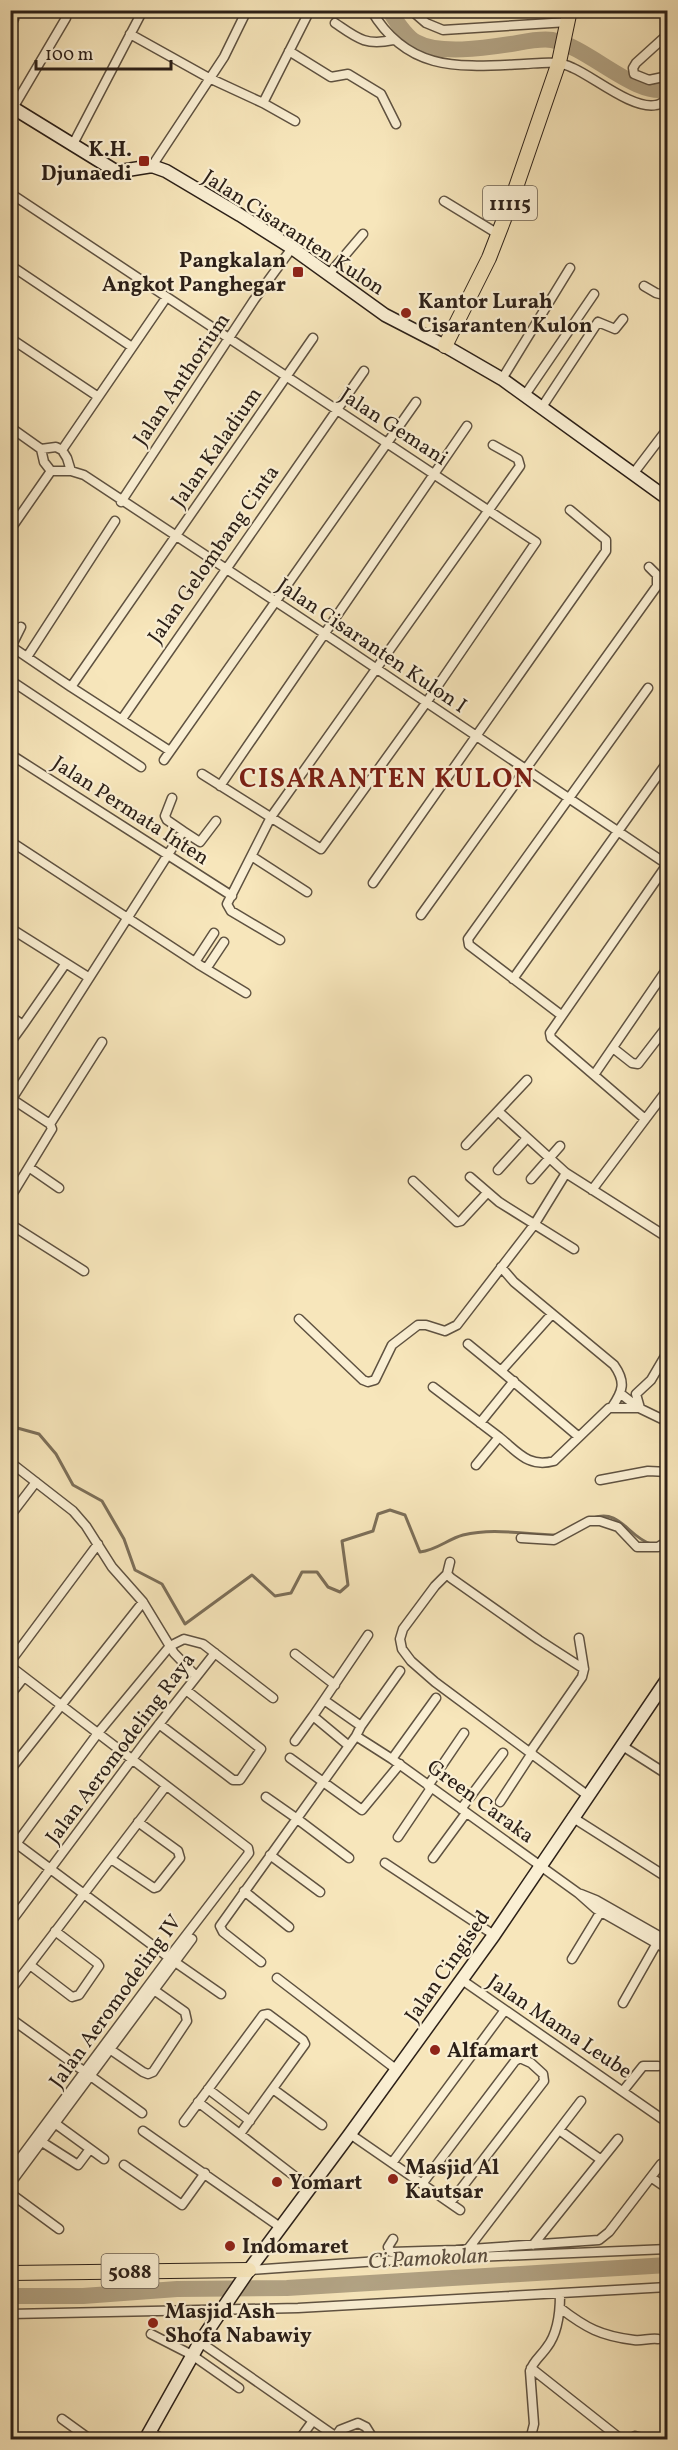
<svg xmlns="http://www.w3.org/2000/svg" width="678" height="2450" viewBox="0 0 678 2450" font-family="Vollkorn,serif">
<rect width="100%" height="100%" fill="#f7e6bb"/>
<filter id="stains"><feTurbulence type="fractalNoise" baseFrequency=".00333" numOctaves="4"/><feColorMatrix values="0 0 0 0 .2 0 0 0 0 .09 0 0 0 0 .02 0 0 0 .5 -.17"/></filter>
<radialGradient id="worn" r=".72"><stop offset=".6" stop-color="#630" stop-opacity="0"/><stop offset="1" stop-color="#630" stop-opacity=".3"/></radialGradient>
<g fill="none" stroke-linecap="round" stroke-linejoin="round">
<path stroke="#7c6f59" stroke-width="3" d="M10,1426L39,1434L56,1454L73,1485L102,1501L124,1539L135,1570L162,1584L185,1624L252,1575L275,1596L291,1593L302,1572H317L328,1587L340,1592L348,1585L342,1541L373,1531L378,1514L390,1510L405,1515L420,1552C437,1550 448,1539 463,1535C495,1527 526,1535 558,1535
M593,1518C620,1508 628,1537 651,1544"/>
<path stroke="#b2a384" stroke-width="16" d="M389,10C396,21 405,36 416,42C439,55 485,48 511,44C523,42 540,38 552,40C589,47 635,98 668,89
M10,2296H83L177,2289L287,2288L668,2265"/>
<g stroke="#5f5241" stroke-width="11">
<path id="street" d="M371,10C408,73 460,67 524,64C542,63 557,60 573,68C594,77 633,110 656,105C660,105 664,101 668,99
M411,10L426,23L443,30L568,22
M10,12L14,19L10,26
M335,23C357,38 365,46 393,40
M130,34L209,78L263,103L310,10
M668,34L636,63L633,68L634,74L649,80L668,76
M289,51L331,77L348,74L381,94L396,124
M263,103L295,121
M13,108L66,18L67,10
M72,146L143,10
M152,166L224,57L247,10
M10,193L536,542L426,703L321,849L202,774
M444,201L498,234
M10,265L132,347
M329,274L363,234
M644,286L656,293L668,296
M10,338L97,396
M502,379L570,268
M525,395L594,294
M542,407L598,322L615,329L623,319
M10,427L41,449L44,462L51,471
M41,449L56,447L62,450L166,298
M62,450L67,458L71,471
M51,471H71L84,475L325,634L668,865
M633,474L668,428
M121,502L254,300L292,248
M10,530L51,471
M12,647L71,687
M10,649L21,627
M27,657L115,521
M10,680L141,767
M122,719L364,371
M170,751L71,687L313,338
M10,754L232,896
M164,760L416,402
M220,786L467,426
M183,831L200,842L216,821
M10,841L198,964L246,993
M253,857L307,892
M373,883L606,551V540L570,510
M421,915L657,586V575L649,567
M10,928L88,977
M280,940L231,911L227,904L271,817L520,466L518,459L493,445
M195,962L214,933
M206,969L224,942
M513,979L668,761
M561,1015L469,945L468,939L648,688
M10,1016L23,1025L66,963
M10,1043L23,1025
M613,1048L632,1063L638,1064L668,1025
M594,1075L668,967
M10,1102L183,831L167,820L165,816L172,798
M499,1112L566,1173L662,1234
M645,1119L551,1038L550,1033L668,863
M50,1124L102,1042
M466,1145L527,1080
M30,1168L59,1188
M498,1170L527,1138
M470,1177L499,1202L574,1249
M531,1179L560,1146
M413,1181L457,1222L461,1221L487,1193
M592,1190L668,1089
M10,1198L52,1129L50,1124L12,1099
M10,1224L84,1271
M501,1267L514,1282L614,1365C626,1382 623,1391 612,1407
M552,1314L501,1371L579,1437
M299,1319L363,1380L368,1382L375,1380L392,1345L418,1325H426L445,1331L457,1325L534,1225L566,1173
M468,1344L501,1371
M433,1387L499,1437
M621,1394L639,1408
M640,1408L636,1394L651,1380L668,1351
M480,1423L514,1381
M10,1462L73,1511L86,1526L112,1567L143,1602L174,1653L196,1676
M476,1465L499,1437C518,1452 528,1468 554,1461L609,1408H639L668,1422
M600,1480L648,1471L668,1472
M10,1516L36,1482
M521,1538L554,1540L589,1521H600L618,1527L637,1547H658L668,1541
M450,1562L447,1574L451,1578L539,1640L584,1669
M447,1574L435,1586L403,1629L400,1639L402,1649L411,1661L435,1682L587,1795
M368,1635L324,1700L361,1726L356,1736L392,1759L578,1893L596,1909L668,1950
M295,1654L335,1685
M10,1662L98,1544
M10,1666L248,1848L249,1853L174,1951L10,2172
M10,1695L24,1677
M324,1700L313,1716L349,1746
M159,1724L233,1780H240L261,1749L186,1690
M361,1726L400,1671
M295,1741L313,1716
M621,1745L668,1775
M530,1752L582,1677L584,1669L579,1638
M290,1758L362,1810L400,1764
M392,1759L436,1698
M10,1770L143,1602
M428,1786L464,1733
M266,1797L296,1818L349,1858
M500,1802L532,1753
M461,1809L503,1753
M572,1817L668,1878
M398,1837L431,1788
M17,1844L175,1962L221,1994
M10,1852L98,1733L170,1646L184,1639L203,1644L273,1698
M270,1855L320,1892
M433,1858L466,1813
M111,1859L154,1888L157,1887L180,1858L178,1851L138,1822
M385,1863L494,1935
M244,1891L289,1927
M581,1894L596,1900L668,1941
M10,1923L145,1742L215,1653
M572,1959L603,1908
M261,1962L223,1932L220,1926L356,1736
M30,1965L72,1997L79,1995L99,1966L97,1963L55,1931
M277,1978L397,2070
M462,1980L668,2123
M10,1991L166,1786
M623,2003L657,1943
M10,2018L142,2113
M111,2050L143,2072L148,2074L153,2072L187,2021L185,2012L154,1990
M208,2089L250,2121
M273,2089L322,2125
M623,2091L643,2066H658
M198,2102L310,2188
M184,2122L263,2015L268,2014L303,2040L305,2044L240,2134
M56,2124L104,2159
M559,2130L600,2159
M143,2131L280,2227
M350,2134L460,2210
M42,2142L78,2165L90,2149
M392,2163L505,2010
M124,2165L182,2205L205,2173
M652,2178L668,2189
M10,2184L192,1939
M422,2184L515,2061L520,2058L531,2063L543,2074L544,2081L450,2203
M10,2193L59,2229
M393,2239L388,2247L391,2252L456,2250L599,2240L609,2232L661,2164
M533,2245L618,2139
M469,2252L468,2249L581,2101
M249,2270L379,2261L668,2249
M560,2308C586,2328 601,2336 634,2340C642,2341 649,2338 658,2339
M10,2314L298,2308L668,2287
M151,2334L192,2355L239,2388
M200,2342L335,2436
M531,2368L622,2440
M62,2419L91,2440
M150,2432L165,2440
M10,2437L16,2440
M334,2439L340,2430L358,2423L366,2427L374,2440
M299,2440L312,2422
M530,2440L534,2424L530,2371C533,2361 541,2356 547,2347C558,2333 560,2312 560,2295
M631,2440L635,2436L650,2440"/>
</g>
<g stroke="#2c2018" stroke-width="15">
<path id="secondary" d="M10,106L114,170L121,171L152,166L166,171L240,215L292,248L385,315L445,346L502,379L668,499
M145,2440L200,2342L249,2270L350,2134L494,1935L668,1678"/>
</g>
<g stroke="#2c2018" stroke-width="16">
<path id="primary" d="M445,346L489,258L513,196L559,62L570,10
M10,2273L249,2270"/>
</g>
<use href="#street" stroke="#faefd3" stroke-width="8"/>
<use href="#secondary" stroke="#faefd3" stroke-width="12"/>
<use href="#primary" stroke="#f7e6bb" stroke-width="14"/>
</g>
<g fill="#8f2418" stroke="#faefd3" stroke-width="2">
<rect x="138" y="155" width="12" height="12" rx="3"/>
<rect x="292" y="266" width="12" height="12" rx="3"/>
<circle cx="406" cy="313" r="6"/>
<circle cx="435" cy="2050" r="6"/>
<circle cx="393" cy="2179" r="6"/>
<circle cx="277" cy="2182" r="6"/>
<circle cx="230" cy="2246" r="6"/>
<circle cx="153" cy="2323" r="6"/>
</g>
<g text-anchor="middle" stroke-width="4.5" stroke-linejoin="round" paint-order="stroke">
<g fill="#faefd3" stroke="#6a5e50" stroke-width="1.5">
<rect x="483" y="186" width="54" height="34" rx="4.5"/>
<rect x="101.5" y="2254" width="57" height="34" rx="4.5"/>
</g>
<g font-size="20" font-weight="bold" fill="#2c2018">
<text x="510" y="210">11115</text>
<text x="130" y="2278">5088</text>
</g>
<g font-size="21" font-weight="bold" fill="#2c2018" stroke="#faefd3" text-anchor="start">
<text x="132" y="156" text-anchor="end">K.H.<tspan x="132" dy="24">Djunaedi</tspan></text>
<text x="286" y="267" text-anchor="end">Pangkalan<tspan x="286" dy="24">Angkot Panghegar</tspan></text>
<text x="418" y="308">Kantor Lurah<tspan x="418" dy="24">Cisaranten Kulon</tspan></text>
<text x="447" y="2057">Alfamart</text>
<text x="405" y="2174">Masjid Al<tspan x="405" dy="24">Kautsar</tspan></text>
<text x="289" y="2189">Yomart</text>
<text x="242" y="2253">Indomaret</text>
<text x="165" y="2318">Masjid Ash<tspan x="165" dy="24">Shofa Nabawiy</tspan></text>
</g>
<g font-size="21" fill="#2c2018" stroke="#faefd3">
<text transform="translate(294 232) rotate(33)" y="7">Jalan Cisaranten Kulon</text>
<text transform="translate(181 379) rotate(-56)" y="7">Jalan Anthorium</text>
<text transform="translate(394 426) rotate(33)" y="7">Jalan Gemani</text>
<text transform="translate(216 447) rotate(-55)" y="7">Jalan Kaladium</text>
<text transform="translate(213 554) rotate(-55)" y="7">Jalan Gelombang Cinta</text>
<text transform="translate(372 645) rotate(34)" y="7">Jalan Cisaranten Kulon I</text>
<text transform="translate(131 810) rotate(33)" y="7">Jalan Permata Inten</text>
<text transform="translate(120 1748) rotate(-53)" y="7">Jalan Aeromodeling Raya</text>
<text transform="translate(481 1801) rotate(36)" y="7">Green Caraka</text>
<text transform="translate(447 1966) rotate(-55)" y="7">Jalan Cingised</text>
<text transform="translate(115 2001) rotate(-54)" y="7">Jalan Aeromodeling IV</text>
<text transform="translate(560 2026) rotate(34)" y="7">Jalan Mama Leube</text>
</g>
<g font-size="22" font-style="italic" fill="#5b4e3e" stroke="#faefd3">
<text transform="translate(428 2257) rotate(-3)" y="8">Ci Pamokolan</text>
</g>
<g font-size="27" font-weight="bold" letter-spacing="1.5" fill="#7a1f14" stroke="#faefd3">
<text x="387" y="787">CISARANTEN KULON</text>
</g>
</g>
<rect width="678" height="2450" fill="none" stroke="#f7e6bb" stroke-width="36"/>
<rect x="12" y="12" width="654" height="2426" fill="none" stroke="#2c2018" stroke-width="3"/>
<rect x="18" y="18" width="642" height="2414" fill="none" stroke="#2c2018" stroke-width="1.5"/>
<path d="M36 60v9h135v-9" fill="none" stroke="#2c2018" stroke-width="3"/>
<text x="45" y="60" font-size="18" fill="#2c2018" stroke="#faefd3" stroke-width="4.5" paint-order="stroke">100 m</text>
<rect width="100%" height="100%" filter="url(#stains)"/>
<rect width="100%" height="100%" fill="url(#worn)"/>
</svg>
